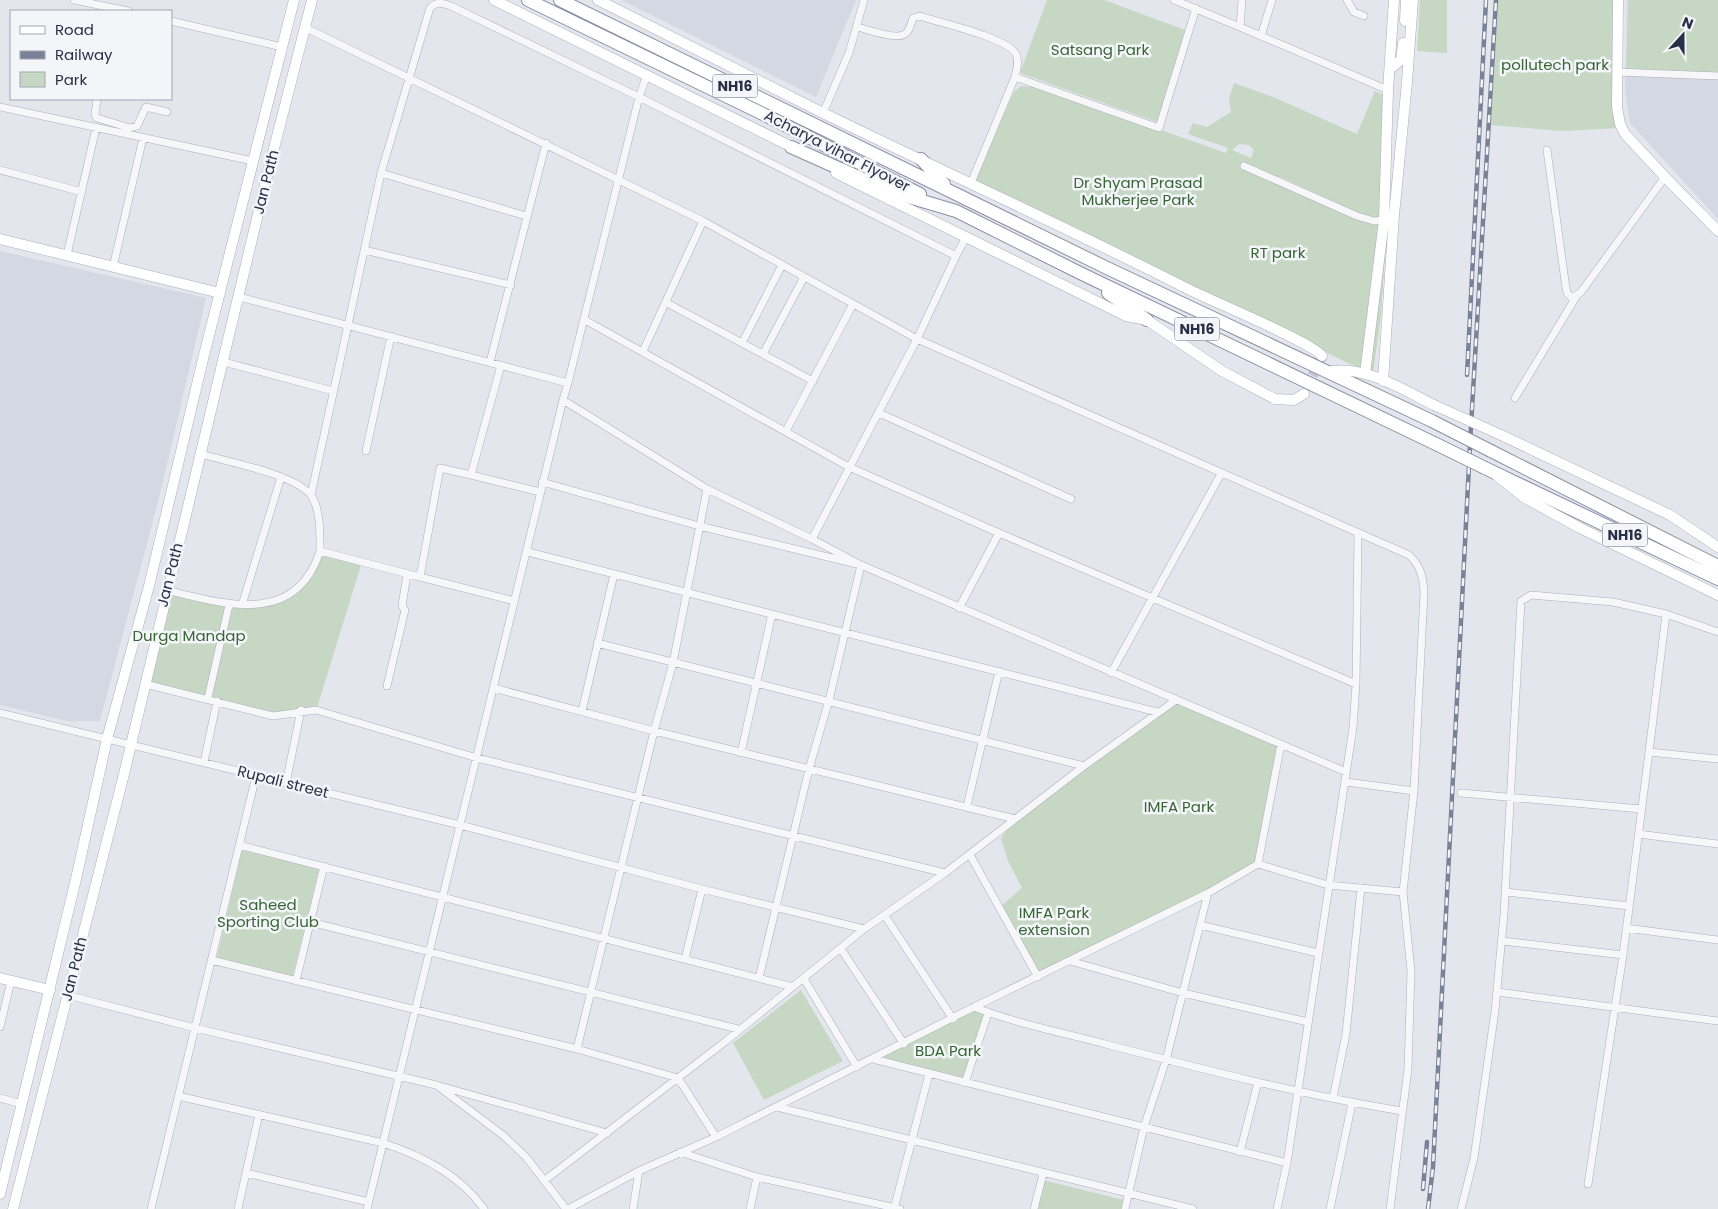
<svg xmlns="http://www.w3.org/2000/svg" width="1718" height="1209" viewBox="0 0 1718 1209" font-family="Poppins,sans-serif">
<rect width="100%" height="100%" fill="#e3e6ed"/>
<path fill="#d4d8e2" d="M621,0H856L816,97Z
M1627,0H1718V219L1630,123L1625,91Z
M0,251L206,298L160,494L100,721H67L0,705Z"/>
<path fill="#c6d7c3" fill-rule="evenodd" d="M1047,0H1104L1185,30L1157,122L1020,73Z
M1420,0H1447V53L1417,51Z
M1496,0H1618L1620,128L1562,131L1491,125L1498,4H1496Z
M1629,0H1718V75L1626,73Z
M1234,83L1273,97L1357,134L1375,91L1383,95L1387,223L1381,314L1373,375L973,182L1014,92L1021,86L1043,88L1226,153L1228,148L1188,134L1193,123L1207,127L1231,112L1229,99ZM1239,144L1249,145L1254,150L1251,158L1232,150ZM1280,177L1375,220L1279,178Z
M320,552L361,565L317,708L274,714L211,697L230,606H260L297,590Z
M167,592L228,606L207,697L147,684Z
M1176,700L1281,744L1258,864L1038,977L999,908L1022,888L1008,861L1001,838L1015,819Z
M242,850L319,869L292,978L217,957Z
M801,990L843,1061L764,1100L733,1043Z
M974,1007L988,1013L965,1083L873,1059Z
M1042,1180L1124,1200L1122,1209H1035Z"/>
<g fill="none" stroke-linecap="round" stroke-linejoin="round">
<path stroke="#bec2cc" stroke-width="10" stroke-dasharray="10 5" stroke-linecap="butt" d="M1306,389L1322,356"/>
<g stroke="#abafbb" stroke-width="8">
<path id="street" d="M74,0L128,11
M1174,0L1240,27
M1242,0L1240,27L1388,90
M1347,0L1354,12L1364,16
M171,21L282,47
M858,27C868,30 899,41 906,33C910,30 911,23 913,18L920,16C940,23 1006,37 1016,54C1019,61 1017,69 1015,77L971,183
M306,28L703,221L917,339L1409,555C1421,566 1423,577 1424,593L1414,791L1346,782
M1261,36L1272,0
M1617,72L1718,76
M1015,77L1159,128L1196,8
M97,99L95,115L97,118L130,128L137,126L146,107L167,112
M0,107L253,161
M823,113L849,53L864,0
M1547,150L1565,281L1567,293L1572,298L1581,292L1665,177
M1244,166L1357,216L1374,221L1384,220
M0,170L82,192
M381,173L526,216
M364,250L511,285
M67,255L96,128
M956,256L966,237
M113,267L143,138
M239,297L568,383L639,97L956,256L917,339L812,539
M667,303L813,381
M585,320L849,467L999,533L1356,684
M742,343L782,265
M643,351L703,221
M763,354L804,277
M224,362L333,391
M490,362L546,143
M501,365L471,475L540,492
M568,383L563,400L707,489L812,539L861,565L1346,772
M1515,398L1576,297
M879,413L1071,499
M786,431L853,304
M366,451L391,336
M201,454C229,462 292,474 310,494C321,508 320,535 320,551L420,577
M471,475L440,468L420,577L514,601
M542,482L699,526L861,565L829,700L809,769L759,978
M311,495L381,173L430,8C437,1 442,3 451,6L639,97L647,75
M528,552L1157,712
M166,590C224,604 296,627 320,551
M242,605L281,477
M959,608L999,533
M1666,614L1649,752L1718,759
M597,643L1084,766
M1111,673L1221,474
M145,684L273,716L316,710L477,758L945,873
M387,686L405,610L402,606L407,574
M494,688L654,731L1015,819
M208,698L229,605
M582,711L614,574
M0,713L460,825L702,889L864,929
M741,753L772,614
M204,762L217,701
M286,783L301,710
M1461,793L1641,809
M967,806L999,671
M1638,834L1718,844
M239,845L793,987
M970,855L1038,977
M1258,864L1281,744
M1403,892L1414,791
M1506,892L1629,906
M885,916L953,1019
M310,922L738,1029
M1200,925L1318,953
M1626,928L1718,940
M1502,941L1623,955
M841,949L904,1044
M685,959L702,889
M211,960L577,1049L678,1078L716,1137
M1070,961L1183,993L1308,1022
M804,979L857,1067
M296,981L324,866
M1497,992L1718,1021
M67,995L195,1028L436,1085L607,1133
M974,1007C1017,1024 1065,1033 1109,1045C1206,1070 1303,1095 1402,1111
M0,1027L11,981
M577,1049L654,731L673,663L707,489
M873,1059L1287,1163
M965,1083L988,1013
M439,1087L504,1136L526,1157L566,1209
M178,1096L383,1143C423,1156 460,1175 484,1209
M0,1098L22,1104
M1333,1098L1346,1034L1361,888
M777,1107L1193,1209
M680,1152L757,1177L900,1209
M1240,1152L1258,1082
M246,1173L369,1202
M545,1180L726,1041L864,929L945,873L1084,766L1176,700
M1588,1184L1623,955L1649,752
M151,1209L256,776
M238,1209L259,1114
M367,1209L563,400
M568,1209L639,1171L716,1137L974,1007L1208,893L1258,864L1328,885L1403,892L1411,971L1408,1069L1390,1209
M633,1209L639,1171
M750,1209L757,1177
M894,1209L929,1074
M1034,1209L1043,1174
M1125,1209L1144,1127L1166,1060L1208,893
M1277,1209L1287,1163L1353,728L1356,684L1358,534
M1330,1209L1352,1103
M1461,1209L1474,1158L1495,1011L1504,914L1521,601L1531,595L1613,602L1666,614L1718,632"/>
</g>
<g stroke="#abafbb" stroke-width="11">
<path id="secondary" d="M494,0L798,150
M598,0C673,38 748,76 823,113C944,172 1068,228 1188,289C1211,301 1312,342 1322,356
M1618,0L1617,107L1620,124L1625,134L1665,177L1718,231
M1405,21L1406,0
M1390,69L1401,60L1403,43
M836,173L1126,316L1147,320L1222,371L1275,399L1294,400L1304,394
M0,239L220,293
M1326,372C1364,364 1401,389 1434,405
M1365,374L1384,220L1388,90L1394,0
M1383,381L1394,215L1407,82L1413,0
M1501,435L1670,515L1718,547
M1497,476L1525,498L1580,528L1718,595
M0,978L50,990
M0,1194L76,879L107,739L149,586L204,355L294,0
M13,1209L124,774L270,164L312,0"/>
</g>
<g stroke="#8990a5" stroke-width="14">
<path id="highway" d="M528,0L761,113L920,194
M560,0L1109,269L1432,421
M791,147L892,192L956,211L1080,273L1438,445
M921,159L944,184
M1108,293L1147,320
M1491,451L1718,566
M1485,468L1718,579"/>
</g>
<use href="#street" stroke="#f7f7fa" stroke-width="7"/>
<use href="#secondary" stroke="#fff" stroke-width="10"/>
<use href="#highway" stroke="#fff" stroke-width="12"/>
<g stroke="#7a8298" stroke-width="4.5">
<path id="rail" d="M1467,375L1486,0
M1423,1189L1427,1142
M1428,1209L1433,1167L1471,426L1496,0"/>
</g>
<use href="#rail" stroke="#f3f5f9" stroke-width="2.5" stroke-dasharray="8" stroke-linecap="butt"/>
<g stroke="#abafbb" stroke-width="11" stroke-linecap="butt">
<path id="secondary-bridge" d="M1434,405L1501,435"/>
</g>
<g stroke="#8990a5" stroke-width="14" stroke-linecap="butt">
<path id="highway-bridge" d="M1432,421L1491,451
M1438,445L1485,468"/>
</g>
<use href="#secondary-bridge" stroke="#fff" stroke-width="10"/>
<use href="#highway-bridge" stroke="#fff" stroke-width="12"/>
</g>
<g text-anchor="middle" stroke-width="5" stroke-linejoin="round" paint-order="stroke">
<g fill="#f3f5f9" stroke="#656b7c" stroke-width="1">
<rect x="712.5" y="74.5" width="45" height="23" rx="4"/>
<rect x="1174.5" y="317.5" width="45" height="23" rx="4"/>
<rect x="1602.5" y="523.5" width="45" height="23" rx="4"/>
</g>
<g font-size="14" font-weight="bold" fill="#283047">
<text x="735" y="91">NH16</text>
<text x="1197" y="334">NH16</text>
<text x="1625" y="540">NH16</text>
</g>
<g font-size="15" fill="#376534" stroke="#f3f5f9">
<text x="1100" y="55">Satsang Park</text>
<text x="1555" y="70">pollutech park</text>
<text x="1138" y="188">Dr Shyam Prasad<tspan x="1138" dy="17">Mukherjee Park</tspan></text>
<text x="1278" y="258">RT park</text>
<text x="189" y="641">Durga Mandap</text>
<text x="1179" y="812">IMFA Park</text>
<text x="268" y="910">Saheed<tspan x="268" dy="17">Sporting Club</tspan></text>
<text x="1054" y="918">IMFA Park<tspan x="1054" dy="17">extension</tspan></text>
<text x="948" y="1056">BDA Park</text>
</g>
<g font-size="15" fill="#283047" stroke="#f3f5f9">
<text transform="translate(837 151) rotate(27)" y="5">Acharya vihar Flyover</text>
<text transform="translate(266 182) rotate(-76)" y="5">Jan Path</text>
<text transform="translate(170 575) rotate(-76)" y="5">Jan Path</text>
<text transform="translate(283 782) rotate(14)" y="5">Rupali street</text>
<text transform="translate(74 969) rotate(-76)" y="5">Jan Path</text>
</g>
</g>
<rect x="10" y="10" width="162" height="90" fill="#f3f5f9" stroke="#a2a6b2"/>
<rect x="20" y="26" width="25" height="8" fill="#ffffff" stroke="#a2a6b2"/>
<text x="55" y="35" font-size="15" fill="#283047">Road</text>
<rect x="20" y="51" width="25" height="8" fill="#7a8298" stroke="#a2a6b2"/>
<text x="55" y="60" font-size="15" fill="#283047">Railway</text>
<rect x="20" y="72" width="25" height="15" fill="#c6d7c3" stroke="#a2a6b2"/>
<text x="55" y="85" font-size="15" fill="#283047">Park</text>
<g transform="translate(1683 35) rotate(21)" stroke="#f3f5f9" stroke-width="4" paint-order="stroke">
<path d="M0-4L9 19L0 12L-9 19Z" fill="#283047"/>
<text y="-8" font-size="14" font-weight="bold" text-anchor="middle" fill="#283047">N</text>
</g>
</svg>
